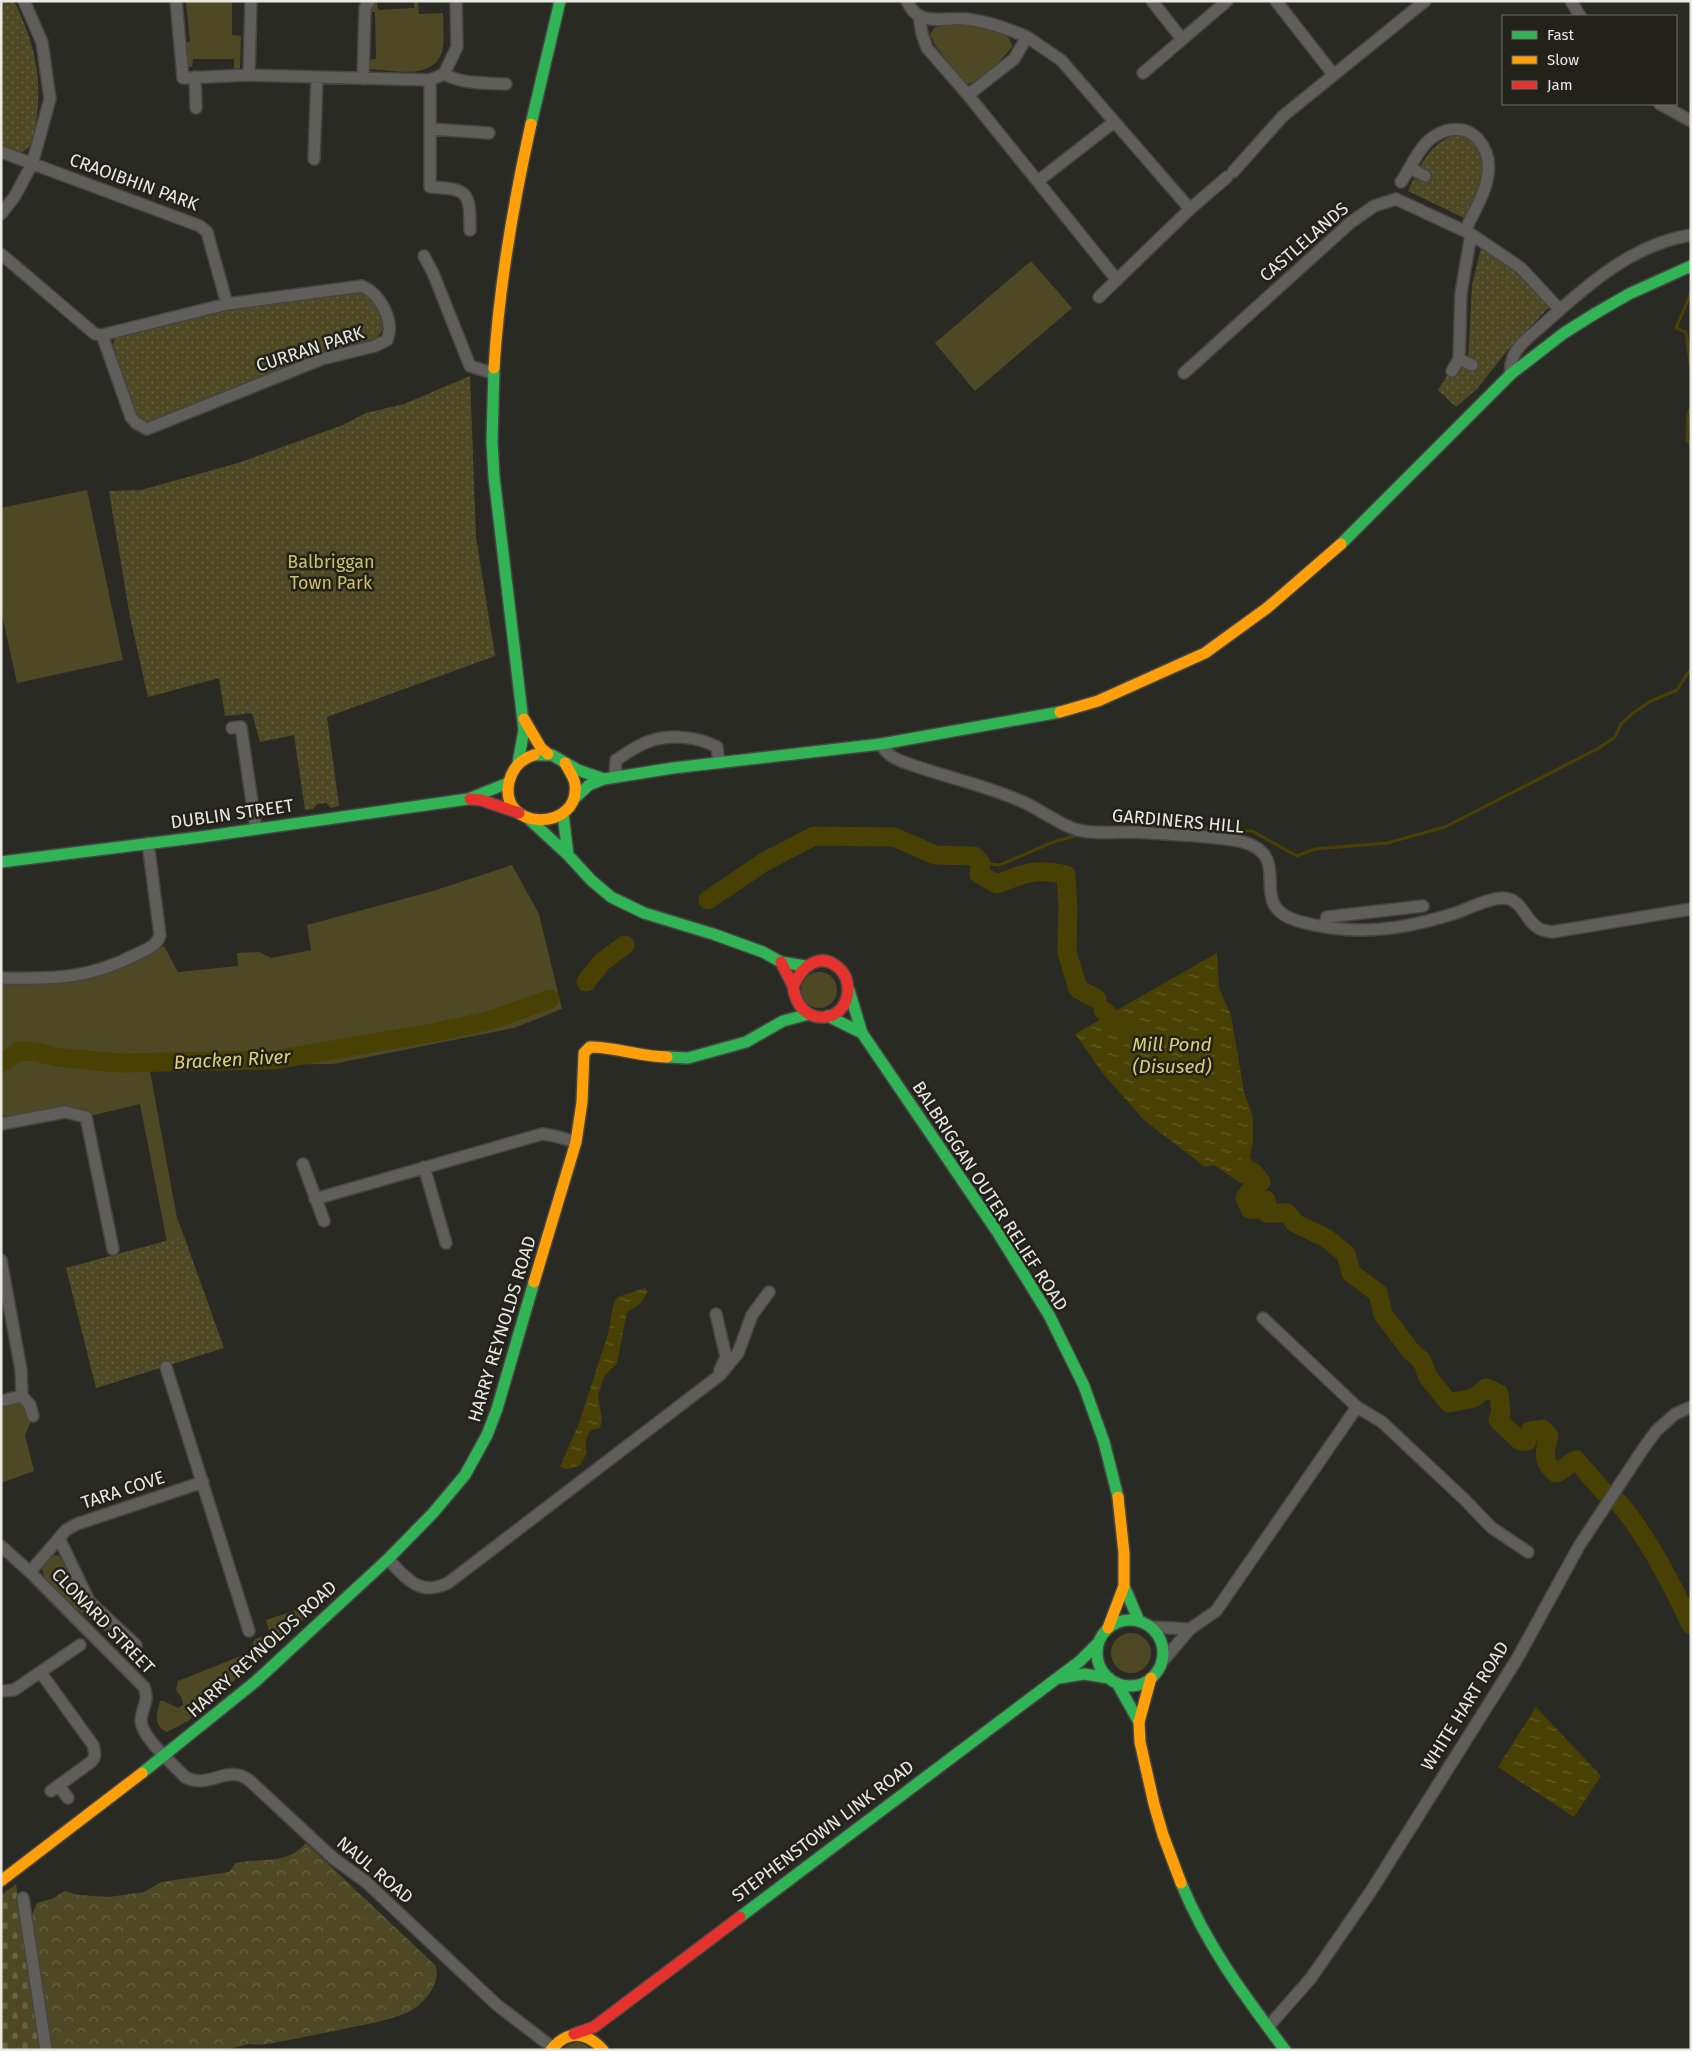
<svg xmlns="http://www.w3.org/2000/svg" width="1692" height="2051" viewBox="0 0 1692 2051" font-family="'Fira Sans',sans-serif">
<defs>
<pattern id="forest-crowns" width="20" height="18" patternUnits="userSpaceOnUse" patternTransform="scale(1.25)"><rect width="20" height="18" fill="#4e4924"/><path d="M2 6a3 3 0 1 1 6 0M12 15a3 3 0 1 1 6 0" fill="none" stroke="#686344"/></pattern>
<pattern id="cemetery-stones" width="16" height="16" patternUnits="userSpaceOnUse" patternTransform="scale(1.25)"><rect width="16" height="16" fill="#4e4924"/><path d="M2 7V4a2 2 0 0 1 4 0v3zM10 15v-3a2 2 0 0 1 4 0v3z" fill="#686344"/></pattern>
<pattern id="park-dots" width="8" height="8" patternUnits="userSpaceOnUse" patternTransform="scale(1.25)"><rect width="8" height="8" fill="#4e4924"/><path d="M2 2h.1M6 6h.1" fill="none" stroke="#686344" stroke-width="1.8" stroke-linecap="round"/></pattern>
<pattern id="water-ripples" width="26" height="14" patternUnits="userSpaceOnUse" patternTransform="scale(1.25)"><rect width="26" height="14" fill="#494104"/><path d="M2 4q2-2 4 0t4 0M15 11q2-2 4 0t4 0" fill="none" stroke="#635c28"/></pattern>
</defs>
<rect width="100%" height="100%" fill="#2a2a25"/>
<path fill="#4e4924" d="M179,1H232V35L241,36L240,68L234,69V59H193L192,67H187L182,42H190L186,2Z
M377,1L378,10L414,8V1H418L419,14L443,13C443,24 445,41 442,52C432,81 393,70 369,69L367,60L376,59L375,12H368L372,3Z
M945,24C962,25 1012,24 1012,47C1003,58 979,85 965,84L935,45L930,35L934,28Z
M1031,261L1072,308L975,391L935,343Z
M87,490L123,660L17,683L1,610V508Z
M512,865L539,914L562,1009L514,1028L333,1064L149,1066L177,1218L184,1236L167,1242L140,1104L86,1117L80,1115L1,1124V982H41L95,978L164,946L178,972L238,966L237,953L259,952L271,958L311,950L307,925L433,891Z
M801 990a18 18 0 1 1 36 0a18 18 0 1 1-36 0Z
M22,1396L33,1416L25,1435L34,1471L1,1483V1401Z
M57,1555L62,1558L80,1596L90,1609L120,1635L117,1641C99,1626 56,1595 45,1577C42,1572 42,1567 43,1562L51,1556Z
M309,1606L313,1611L188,1721L167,1732C152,1725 157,1714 160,1701H164L178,1708L183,1705L182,1698L176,1690L178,1681L248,1653L255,1639L270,1634L266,1620Z
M1111 1653a20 20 0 1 1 40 0a20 20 0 1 1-40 0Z
M577,2042L584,2044L592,2050H561L570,2044Z"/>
<path fill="url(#forest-crowns)" d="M306,1843L435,1965C443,1983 422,2007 406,2013C385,2022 361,2025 339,2030C313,2035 286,2041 260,2045L249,2044L225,2050H51L31,1917L37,1903L54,1898L64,1891L79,1895L109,1897L144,1892L161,1882L229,1872L236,1863C264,1857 286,1866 306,1843Z"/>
<path fill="url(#cemetery-stones)" d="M16,1884L43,2050H1V1895Z"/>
<path fill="url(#park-dots)" d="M1,1H14C34,42 43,76 36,122C33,138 36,145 19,154L1,146Z
M1457,134H1468L1481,148L1486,172L1464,218L1408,191C1421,165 1428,144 1457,134Z
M1481,248L1519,270L1552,304L1507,351L1477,389L1456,407L1438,390L1447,376L1468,365L1472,285Z
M351,290L366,293C377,308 394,328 371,342L161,419L148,422L136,415L113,346L115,338L233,308Z
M470,376L476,537L495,656L327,717L339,806L331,808L326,803L317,804L313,809L305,810L294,735L260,742L252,713L225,716L219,678L148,697L130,617L109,491L141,490L238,463L343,425L366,413L404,404Z
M184,1236L224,1348L96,1388L66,1268Z"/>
<path fill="url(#water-ripples)" d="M1217,953L1219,988L1231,1015L1244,1092L1253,1117V1141L1250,1156L1261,1182L1240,1183L1214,1165L1205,1167L1144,1120L1104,1075L1075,1034Z
M645,1288L648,1292L640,1304L627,1312L617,1363L604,1377L598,1395L602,1420L600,1428L591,1430C586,1437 584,1444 587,1453L580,1465C573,1468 567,1471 560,1467L579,1423L608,1334L614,1302L618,1297Z
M1536,1707L1601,1776L1574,1817L1498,1767Z"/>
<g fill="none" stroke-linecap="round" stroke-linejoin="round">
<path stroke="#494104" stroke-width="3" d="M1691,293L1676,328L1686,332L1691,372
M1691,408L1688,414L1687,440L1691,445
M1098,827H1119
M1135,827L1177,826L1252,831L1297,856L1315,849L1387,843L1445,827L1599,748L1615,737L1621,724L1633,713L1651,701L1677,690L1691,668
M981,863L1000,865L1053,842L1075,836L1078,833"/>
<path stroke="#494104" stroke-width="19" d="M708,900L764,862L814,836L894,837L935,855L974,856L981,863L979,874L997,884C1025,873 1036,868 1066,875L1068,908L1067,952L1078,989L1097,999
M586,982L602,962L625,945
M1103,1010L1126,1031
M1,1063L20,1051L37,1052L56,1057L119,1063L274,1060L436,1032L488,1021L550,999
M1241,1169L1253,1172L1261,1182L1251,1189L1245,1198L1250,1209H1260L1266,1200L1267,1213H1287L1295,1223L1326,1238L1346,1254L1351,1273L1378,1293L1383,1314L1410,1350L1422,1361L1428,1377L1449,1403L1474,1398L1486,1388L1499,1394L1501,1413L1498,1420L1520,1441H1527L1530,1431L1542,1429L1549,1436C1544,1452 1542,1462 1556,1473C1563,1472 1568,1463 1576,1460L1604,1492
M1619,1503C1648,1537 1672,1584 1691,1625"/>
<g stroke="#454542" stroke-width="14">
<path id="street" d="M176,1L183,78L249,75L430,80L444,74L457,47L456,1
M907,1C910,7 913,13 920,16C933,23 952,17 967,19C989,22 1007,28 1027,37L1014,59L968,95L927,48L922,34L919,16
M1152,1L1182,39
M1276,1L1333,74
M1571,1L1580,16
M1027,37L1061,60L1190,209
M1143,73L1227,1
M444,74C462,84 485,83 506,84
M249,75L251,1
M195,77L196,108
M363,79L365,8L369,1
M430,80V187C469,189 470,192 470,230
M968,95L1117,280
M1660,104L1691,121
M430,129L489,133
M1,152L200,226L207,232L227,304
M314,159L317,78
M1410,168L1425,176
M1233,172L1283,116L1425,1
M1038,181L1114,122
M1401,182C1409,170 1416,154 1426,143C1440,129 1462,123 1477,138C1486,148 1490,161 1488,174C1486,193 1473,213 1465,231
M1,214L15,196L32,164L50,99L42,42L24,1
M1,254L95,334L102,335L227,304L362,286C380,294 395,321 387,340L375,346L322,359L147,429L136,423L131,417L102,335
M424,256L433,273L470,366L492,373
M1099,297L1190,209L1227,177
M1459,359L1472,365
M1452,371L1459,359L1461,293L1471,234
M1184,373L1350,223L1374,206L1396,199L1471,234L1521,268L1559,309
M1511,374C1508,349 1529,338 1545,323C1587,285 1633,244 1691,235
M232,728L241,727L256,829
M881,744C883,747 885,751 888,753C894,760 907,763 915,766C950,778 987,786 1021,801C1040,809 1063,828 1083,831C1099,834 1116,832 1132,832C1154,833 1176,835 1197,836C1213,838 1228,838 1243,842C1297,858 1243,905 1298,921C1353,937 1402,930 1456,913C1470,908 1488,898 1504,898C1523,899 1525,922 1540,929C1544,931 1548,931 1552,932L1691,909
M615,777L616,760C626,754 636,746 647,742C669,734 697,736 717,747L719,763
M1324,926L1327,917L1423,906
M1,978C54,979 89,979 137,954C147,949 157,946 160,935L148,843
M1,1124L65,1112L86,1117L113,1249
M303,1164L324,1221
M424,1167L446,1243
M315,1199L542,1134L555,1136L576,1142
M1,1260L21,1370L22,1396L30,1405L33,1416
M716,1314L726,1357L720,1370
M166,1367L249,1631
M1,1401L22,1396
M1357,1407L1382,1422L1465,1500L1492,1528L1528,1552
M59,1538L89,1601L136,1645
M1,1546L30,1572L144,1687C150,1702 141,1708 141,1721C142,1738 173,1764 185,1777C209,1790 226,1764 249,1780L333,1858L366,1882L497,2005L552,2047
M388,1559C406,1578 419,1597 448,1583L720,1375L738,1353L752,1315L769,1292
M30,1572L66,1530L77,1524L203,1482
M1151,1627L1190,1629
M1162,1662L1190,1629L1216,1611L1357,1407L1263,1318
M41,1673L93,1745C95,1752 96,1757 91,1762L51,1791
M1,1691L14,1690L80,1645
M59,1786L68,1798
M23,1898L46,2050
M1268,2027L1311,1978L1371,1891L1517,1659L1579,1546L1643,1449L1656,1431L1675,1414L1691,1407"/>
</g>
<g stroke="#454542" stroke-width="14">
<path id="fast" d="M531,124L560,1
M494,368L492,441L494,477L524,730L518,763
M1341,544L1511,374L1564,333L1596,313L1629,294L1691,266
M534,755H552L578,770L604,779
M574,799L589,785L604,779L673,768L881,744L1060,712
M563,814L568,855
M529,819L568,855L591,880L611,897L644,913L713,934L763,952L781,962L805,966
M1,862L201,837L468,799L508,783
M849,990L862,1033L998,1233L1049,1315L1084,1386L1104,1442L1118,1497
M828,1016L862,1033
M667,1057L688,1058L746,1042L783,1021L809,1014
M1124,1586L1139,1621
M1097 1653a33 33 0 1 1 66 0a33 33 0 1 1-66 0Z
M1059,1678L1084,1674L1109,1678
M1117,1683L1139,1722
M142,1773L255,1682L388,1559L433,1513L465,1475L487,1435L497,1409L534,1282
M1181,1883C1208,1948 1244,1995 1285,2050
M740,1917L1080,1661L1099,1642"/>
</g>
<g stroke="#454542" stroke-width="14">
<path id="slow" d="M494,368C499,285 513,205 531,124
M1060,712L1098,701L1205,653L1267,608L1341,544
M524,719L541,748L548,754
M534,755C521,759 512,769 509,782C498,832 581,832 575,784C574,777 568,769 565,763
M534,1282L576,1142L582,1102L584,1053L590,1047C616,1047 641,1057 667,1057
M1108,1628L1124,1586V1553L1118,1497
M1151,1678L1139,1722L1140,1742L1154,1804L1163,1835L1181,1883
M1,1881L142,1773
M551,2050C567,2030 586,2031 603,2050"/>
</g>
<g stroke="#454542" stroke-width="14">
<path id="jam" d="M470,799L481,800L519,813
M781,962L793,986C798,1029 847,1025 848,990C848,981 846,975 840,969C820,950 801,967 793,987
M574,2034L594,2027L740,1917"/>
</g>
<use href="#street" stroke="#5f5e5b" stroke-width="11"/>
<use href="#fast" stroke="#30b455" stroke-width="11"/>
<use href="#slow" stroke="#ff9f0a" stroke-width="11"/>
<use href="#jam" stroke="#e5322d" stroke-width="11"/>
</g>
<g text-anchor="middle" stroke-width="5" stroke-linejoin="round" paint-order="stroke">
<g font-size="18" fill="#e9e9e4" stroke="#22211a">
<text transform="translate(134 182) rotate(20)" y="6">CRAOIBHIN PARK</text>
<text transform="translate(1304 242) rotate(-41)" y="6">CASTLELANDS</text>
<text transform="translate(310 349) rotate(-18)" y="6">CURRAN PARK</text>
<text transform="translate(232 814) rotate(-8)" y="6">DUBLIN STREET</text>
<text transform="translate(1178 821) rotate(5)" y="6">GARDINERS HILL</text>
<text transform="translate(990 1196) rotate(57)" y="6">BALBRIGGAN OUTER RELIEF ROAD</text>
<text transform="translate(502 1329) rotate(-73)" y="6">HARRY REYNOLDS ROAD</text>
<text transform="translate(123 1490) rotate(-18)" y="6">TARA COVE</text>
<text transform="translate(103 1621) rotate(46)" y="6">CLONARD STREET</text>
<text transform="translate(262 1649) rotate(-42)" y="6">HARRY REYNOLDS ROAD</text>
<text transform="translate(1465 1706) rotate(-58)" y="6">WHITE HART ROAD</text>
<text transform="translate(823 1831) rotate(-37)" y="6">STEPHENSTOWN LINK ROAD</text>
<text transform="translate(375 1870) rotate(40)" y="6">NAUL ROAD</text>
</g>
<g font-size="18" fill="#cec06a" stroke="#22211a">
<text x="331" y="568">Balbriggan<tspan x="331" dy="21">Town Park</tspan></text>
</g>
<g font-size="19" font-style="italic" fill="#ded079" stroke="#22211a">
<text x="1172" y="1051">Mill Pond<tspan x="1172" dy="22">(Disused)</tspan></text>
<text transform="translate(232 1059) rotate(-3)" y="7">Bracken River</text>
</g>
</g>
<rect width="1692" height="2051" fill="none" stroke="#e9e9e4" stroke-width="5"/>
<rect x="1502" y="15" width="175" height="90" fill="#22211a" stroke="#72716b"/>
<rect x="1512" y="31" width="25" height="8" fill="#30b455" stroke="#72716b"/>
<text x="1547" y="40" font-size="15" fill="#e9e9e4">Fast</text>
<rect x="1512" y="56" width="25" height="8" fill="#ff9f0a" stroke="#72716b"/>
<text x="1547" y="65" font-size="15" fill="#e9e9e4">Slow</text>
<rect x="1512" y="81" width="25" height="8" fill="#e5322d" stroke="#72716b"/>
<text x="1547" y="90" font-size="15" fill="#e9e9e4">Jam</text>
</svg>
